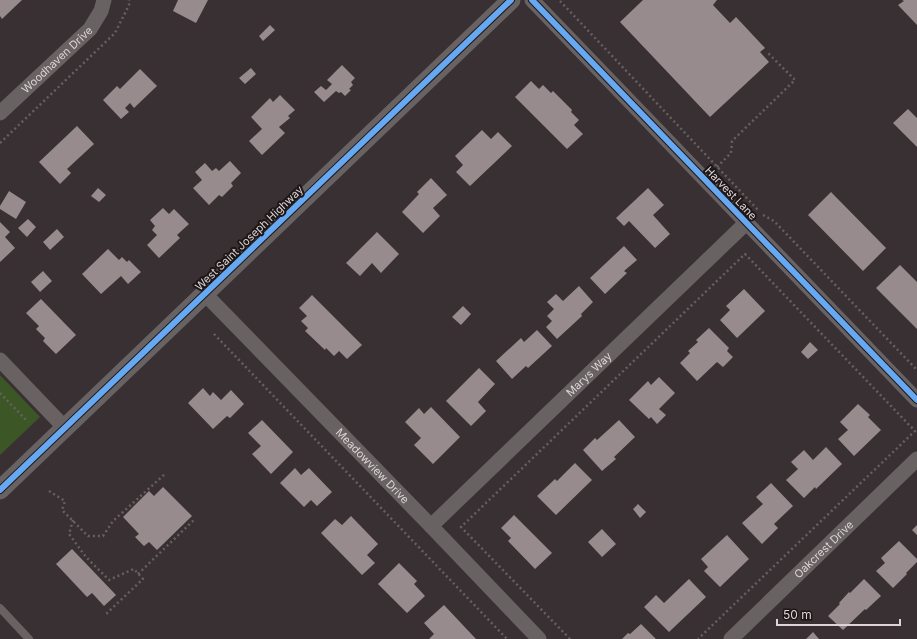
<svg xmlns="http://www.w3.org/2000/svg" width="917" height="639" viewBox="0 0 917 639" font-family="Inter,sans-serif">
<rect width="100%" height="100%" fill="#383032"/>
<path fill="#3c5626" d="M0,375L40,417L0,455Z"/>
<path fill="#978b8d" d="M0,0H22L2,19L0,16Z
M178,0H208L196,23L173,11Z
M643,0H717L713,5L730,23L736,17L765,48L760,52L769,62L710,117L620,22Z
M902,0H917V25L898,5L904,1Z
M270,25L275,30L263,41L259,36Z
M342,65L355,78L351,82L353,85L349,89L351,90L345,96L341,92L339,93L336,91L324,102L314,92L321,86L326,90L332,84L327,80Z
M251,68L256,74L245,84L239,78Z
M140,69L157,86L134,108L130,103L125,108L129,112L121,119L103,100L117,86L120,89Z
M531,81L539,89L543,85L551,93L553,91L572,110L571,112L579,120L574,125L583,134L567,149L515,97Z
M280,95L295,110L288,116L290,118L279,127L285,133L262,155L249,141L262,129L251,117L270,98L273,102Z
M908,109L917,118V147L893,123Z
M77,126L94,144L67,169L71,173L60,184L39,162Z
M482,130L491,139L498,132L512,146L470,186L456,172L463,165L455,156Z
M230,161L241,173L231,183L233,186L222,197L219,195L209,205L193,188L202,180L195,172L205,163L212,171L216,168L219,171Z
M431,178L447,195L433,208L440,216L423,233L402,212L419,194L417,192Z
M98,188L106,195L99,202L91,196Z
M648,188L664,205L653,215L670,234L655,248L629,221L624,226L616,218Z
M9,191L26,202L16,219L0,209V206Z
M831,192L886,248L863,271L808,215Z
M163,208L169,214L174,209L189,224L177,235L180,238L159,258L147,245L157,235L152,230L155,226L150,220Z
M28,219L36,227L27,237L18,228Z
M0,222L10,232L5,237L15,248L0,262Z
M57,229L64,237L50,250L43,242Z
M377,232L399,254L381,273L372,263L360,276L346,263Z
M624,246L637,260L624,271L627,273L605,294L590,278Z
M108,249L119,260L122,257L127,262L129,260L141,272L128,284L121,276L101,294L82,274Z
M900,265L917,282V329L876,288Z
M43,271L52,281L40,292L31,282Z
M579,286L593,302L581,314L582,316L557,339L546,327L552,321L547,316L554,309L547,302L556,294L563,301Z
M744,289L765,311L737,338L720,320L730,310L726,306Z
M312,295L362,345L347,359L339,351L334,356L326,348L325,350L305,331L308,328L301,321L307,316L299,308Z
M41,299L76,335L56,354L43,341L45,338L36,329L39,326L26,313Z
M463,306L471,314L461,325L452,317Z
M709,328L729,348L727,351L733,357L723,367L717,362L697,381L680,363L690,353L688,351L698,342L696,340Z
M537,330L552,346L528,368L526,366L512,379L496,361L521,338L524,342Z
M810,342L818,350L808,359L801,352Z
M479,368L495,384L478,402L486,411L471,426L446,401Z
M659,377L675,393L659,409L666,415L657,424L651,417L649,419L629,400L648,381L651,385Z
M203,388L210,396L213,392L221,400L231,390L244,404L230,418L227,416L213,429L188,403Z
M858,404L870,415L868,417L881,430L854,456L838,439L848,430L840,422Z
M431,407L460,437L433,464L414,445L421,438L405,422L419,408L424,414Z
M262,420L293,452L271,474L252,454L261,446L248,433Z
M619,420L635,437L614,457L616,459L602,471L583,450L595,438L597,440Z
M826,447L842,464L816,489L815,487L804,498L786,480L798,469L791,462L804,450L813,460Z
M575,463L592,480L556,515L537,496L555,479L557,481Z
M295,468L301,475L309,468L332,492L317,506L311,500L304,507L280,483Z
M771,483L793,506L774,524L778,528L762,544L742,523L763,504L756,497Z
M163,487L192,516L157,550L149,542L144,546L135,537L139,534L123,517L149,491L154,496Z
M638,504L646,512L640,518L633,509Z
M514,515L552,553L535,569L508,541L511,538L501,528Z
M351,516L378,544L367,555L375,563L362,575L321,533L335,519L342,525Z
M917,525V535L912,530Z
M602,529L616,544L602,557L588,542Z
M727,535L749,559L720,587L704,571L708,567L701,559Z
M899,541L917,559V562L906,573L907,574L893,588L876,571L885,563L881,558Z
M72,549L116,595L104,606L92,593L87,597L56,564Z
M399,563L417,581L414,584L425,596L407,613L378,584Z
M689,579L706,597L669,632L644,607L656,595L664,603Z
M864,579L881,596L866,610L865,609L843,630L828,616L840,604L839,603L849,592L850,593Z
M444,605L476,639H429L434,634L424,623Z
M641,624L656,639H622L628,633L630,634Z
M813,632L819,639H806Z"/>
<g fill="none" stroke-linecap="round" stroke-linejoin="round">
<path stroke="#666062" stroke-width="2.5" stroke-dasharray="2 3" stroke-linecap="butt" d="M560,1L759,211
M0,143L115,33L129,5V0
M717,167L731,153L732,141L795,80L767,52
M763,215L774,221L917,370
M214,334L507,639
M0,393L28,422
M49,491L65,501L62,510L88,536H103L113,521L165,474
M73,520L69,534L86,557L109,580L134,569L143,579L105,615
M138,574L195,519
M570,639L461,527L745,254L915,431L698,639"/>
<path stroke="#686263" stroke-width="8" d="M0,608L29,639"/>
<g stroke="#686263" stroke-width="15">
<path d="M532,0L917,400"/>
<path id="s1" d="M0,113L90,29L101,11L104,0"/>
<path id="s2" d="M205,294L431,526L539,639"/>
<path d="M0,360L65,428"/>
<path id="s3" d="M431,526L746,223"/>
<path id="s4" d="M731,639L917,459"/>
</g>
<path stroke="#686263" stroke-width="19" d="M0,490L511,0"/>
<g stroke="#1d1718" stroke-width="8">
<path id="cycleway" d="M532,0L917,400
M0,490L511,0"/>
</g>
<use href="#cycleway" stroke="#66a8f1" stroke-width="6"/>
</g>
<g text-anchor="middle" stroke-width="4" stroke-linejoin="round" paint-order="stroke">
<g font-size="11" fill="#ded4d6" stroke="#1d1718">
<text dy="4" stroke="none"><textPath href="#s1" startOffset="78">Woodhaven Drive</textPath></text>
<text transform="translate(731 193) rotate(46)" y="4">Harvest Lane</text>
<text transform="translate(249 238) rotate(-44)" y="4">West Saint Joseph Highway</text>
<text dy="4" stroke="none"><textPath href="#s3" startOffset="219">Marys Way</textPath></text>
<text dy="4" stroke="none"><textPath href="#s2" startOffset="240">Meadowview Drive</textPath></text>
<text dy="4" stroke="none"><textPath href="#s4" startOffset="129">Oakcrest Drive</textPath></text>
</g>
</g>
<path d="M777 619v6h123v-6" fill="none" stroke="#ded4d6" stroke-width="2"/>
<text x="783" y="619" font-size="12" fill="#ded4d6" stroke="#1d1718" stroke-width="3" paint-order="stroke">50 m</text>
</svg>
